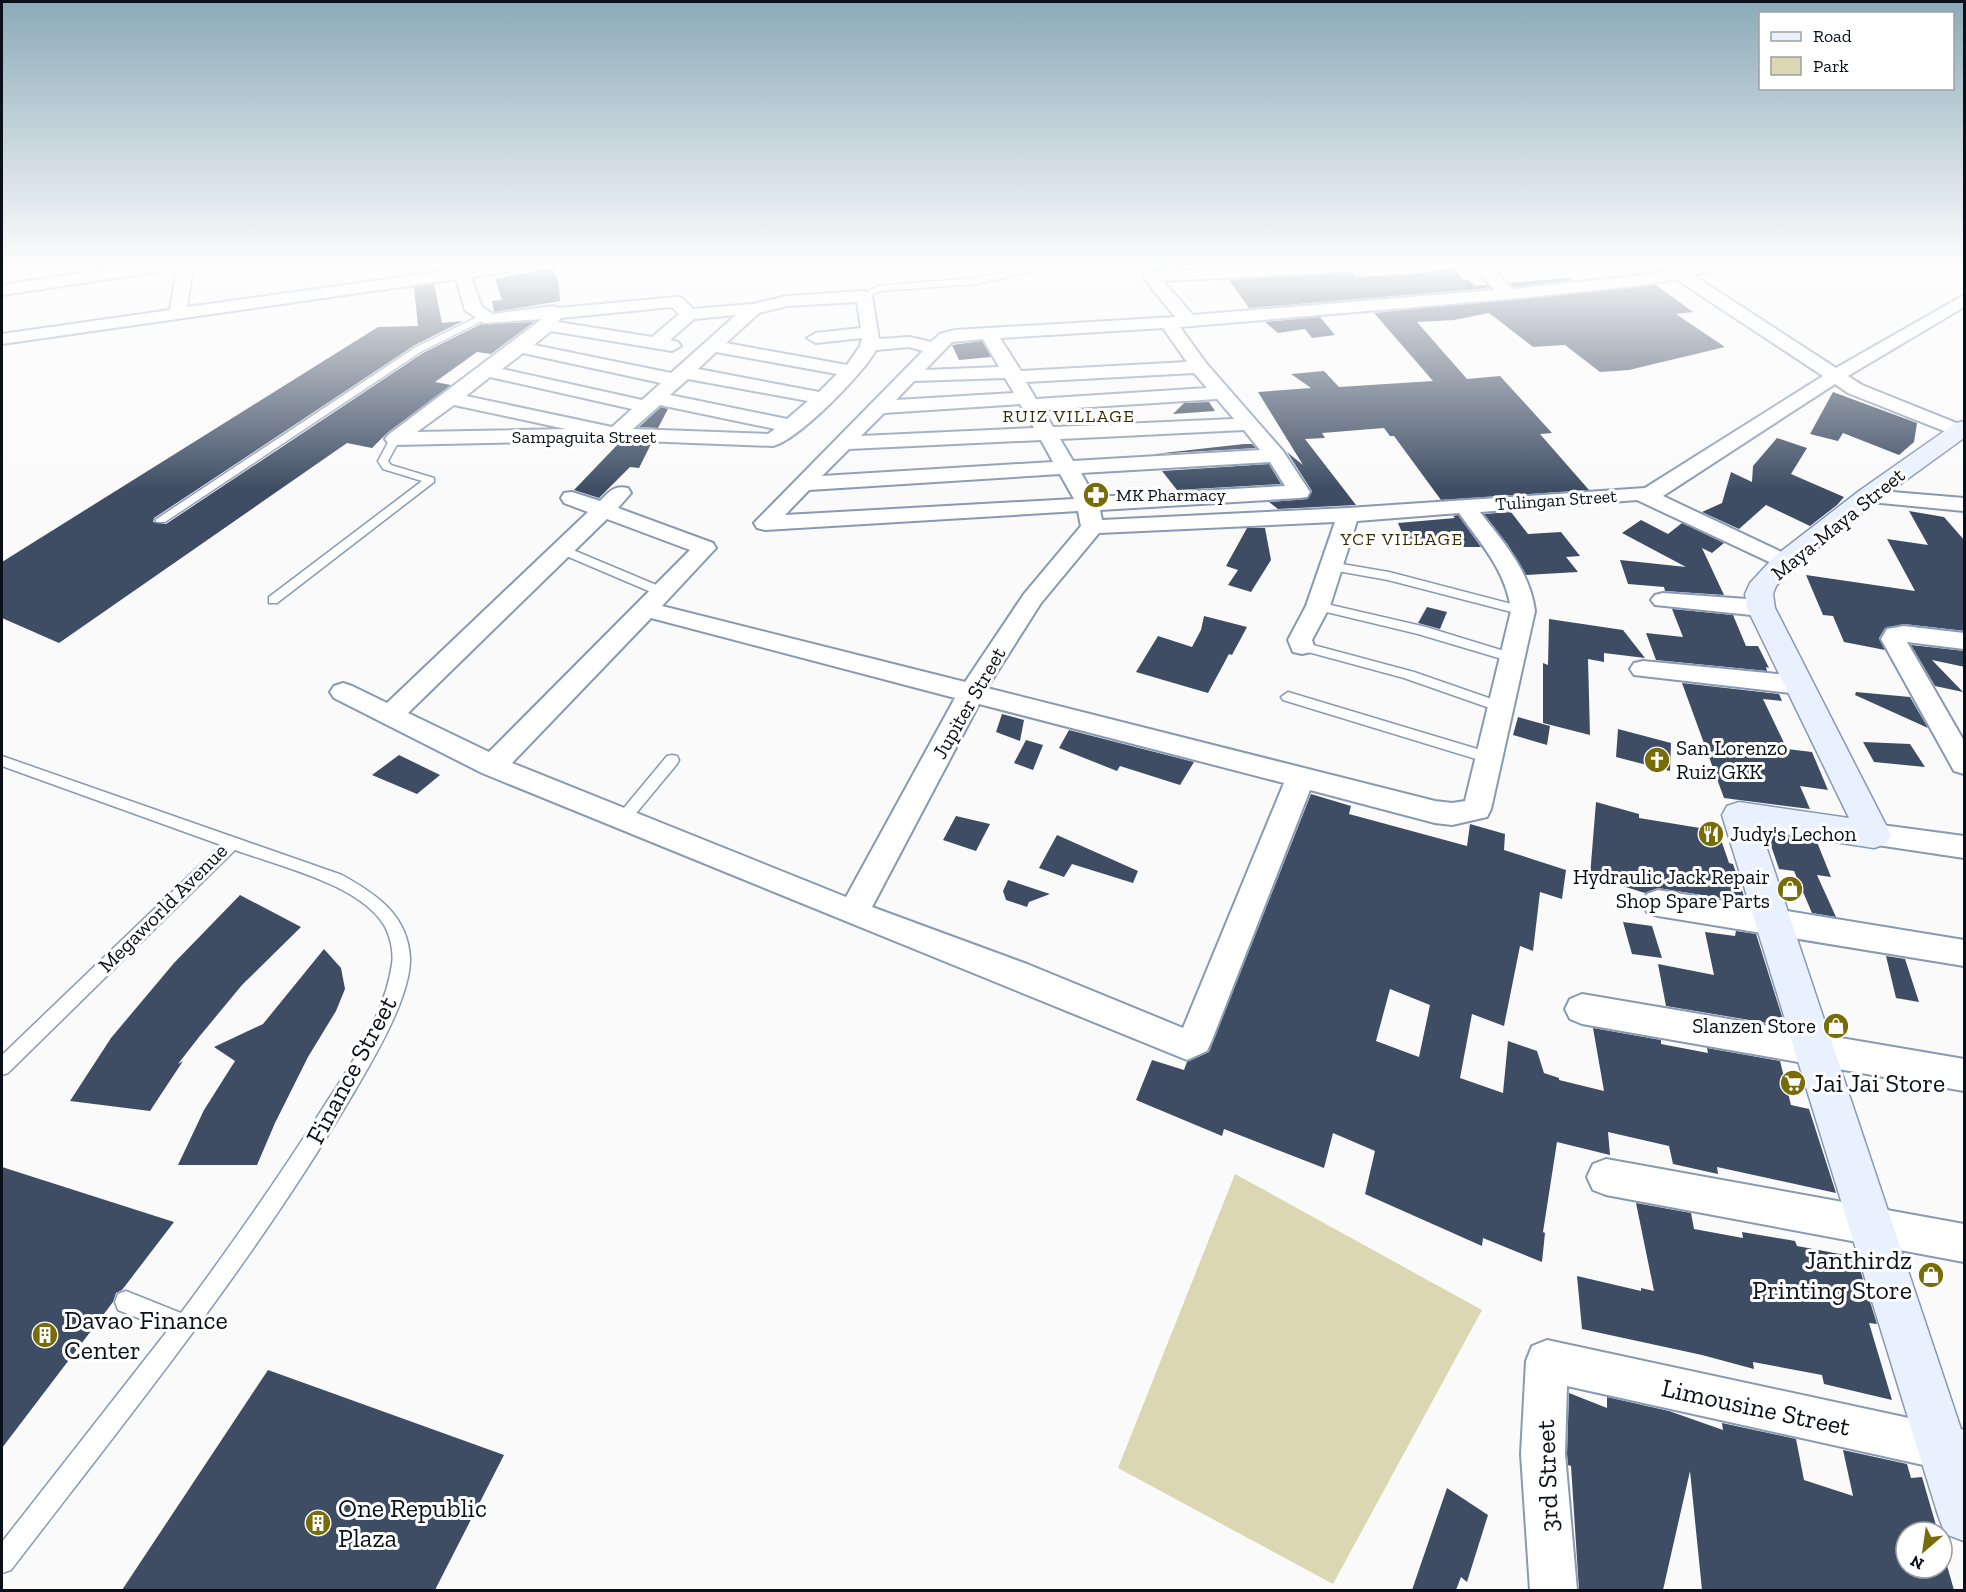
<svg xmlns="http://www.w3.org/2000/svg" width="1966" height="1592" viewBox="0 0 1966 1592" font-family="'Zilla Slab',serif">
<rect width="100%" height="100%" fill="#fafafa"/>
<path fill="#dad7b2" d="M1235,1174L1482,1310L1333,1584L1118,1468Z"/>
<path fill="#3e4d64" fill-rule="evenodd" d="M552,268L559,284L560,301L494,312L492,301L502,300L495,279Z
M1453,268L1463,280H1468L1475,286L1487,285L1490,288L1249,308L1229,280L1345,272H1352L1356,277L1414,274Z
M1568,278L1572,280L1514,287L1510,283Z
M434,284L442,323L463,321L415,345L154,518L153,522L166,524L423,353L481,324L534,322L491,354L477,352L435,382L451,385L387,433L372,448L347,443L59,643L2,618V562L378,327L418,326L414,287Z
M1656,285L1693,312L1676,314L1725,347L1629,370L1600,372L1565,345L1533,347L1489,313L1454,320L1417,322L1467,379L1500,376L1552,433L1540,434L1589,490L1441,500L1394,436H1390L1384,428L1322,433L1325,438L1305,439L1356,505L1278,509L1269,502L1307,499L1312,491L1287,452L1303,465L1258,392L1311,388L1291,374L1324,371L1339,387L1433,381L1374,313Z
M1320,317L1335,335L1312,338L1305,329L1278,333L1265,322Z
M982,341L991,357L959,360L952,345Z
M1833,392L1917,423L1914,442L1899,455L1843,433L1838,441L1810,434Z
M1209,402L1215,411L1173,414L1184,403Z
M661,407L668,409L658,428L639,427Z
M1777,438L1807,448L1791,474L1844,497L1837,505L1810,526L1766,505L1739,529L1702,512L1722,503L1731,472L1752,482L1753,466Z
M620,442L651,444L639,468L630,467L599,498L574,490Z
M1244,444H1252L1256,448L1154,454Z
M1269,464L1281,484L1177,490L1162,471Z
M1909,511L1944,517L1965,541V631L1904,624L1885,628L1879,638L1885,650L1844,642L1833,616L1823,615L1806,575L1915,591L1887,539L1928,545Z
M1511,512L1528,534L1561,532L1580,556L1566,557L1578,572L1526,575L1508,545L1484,514Z
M1458,515L1481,547H1459L1452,539L1406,542L1398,523L1455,518L1453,516Z
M1641,520L1668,534L1682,523L1724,543L1712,553L1702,548L1724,595L1665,591L1664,587L1628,584L1620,560L1686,567L1622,533Z
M1247,528H1265L1271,560L1251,592L1228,585L1238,570L1226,566Z
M1427,607L1447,612L1440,629L1418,623Z
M1672,609L1733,615L1746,646H1758L1769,668L1766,667L1767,671L1656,660L1646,633L1683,637Z
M1204,616L1247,627L1232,655L1229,654L1208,693L1136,672L1158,636L1192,647L1201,630Z
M1549,619L1623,630L1645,658L1604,653V662L1588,659L1590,735L1543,723V663L1548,665Z
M1911,645L1965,651V667L1932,660L1963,692L1935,686Z
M1682,683L1779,694L1782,701L1763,699L1787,749L1812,752L1828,790L1800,786L1810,809L1724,798Z
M1856,692L1910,697L1928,728L1855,695Z
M1002,714L1024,720L1020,741L996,732Z
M1518,717L1550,726L1547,745L1513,735Z
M1618,729L1671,743L1670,771L1616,757Z
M1069,730L1147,750L1194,762L1180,785L1120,766L1117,771L1059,748Z
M1026,740L1043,745L1033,770L1014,763Z
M1863,742L1910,744L1925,767L1874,762Z
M399,755L440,775L417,794L372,775Z
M1311,794L1351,806L1349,814L1467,846L1470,824L1505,834L1504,850L1566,870L1562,899L1540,892L1533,951L1520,946L1504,1026L1472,1014L1460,1078L1503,1093L1508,1041L1537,1051L1544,1073L1559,1078V1080L1604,1091L1593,1028L1661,1040V1044L1708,1053L1707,1048L1780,1061L1791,1105L1809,1109L1836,1193L1717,1167L1718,1174L1673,1164L1669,1146L1608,1132L1610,1155L1557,1142L1543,1232L1545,1233L1542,1262L1483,1238L1482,1246L1365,1194L1375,1151L1333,1133L1324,1168L1224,1129L1222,1136L1136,1100L1152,1060L1184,1070L1187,1062L1209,1052ZM1390,989L1430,1005L1419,1057L1376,1041Z
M1596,802L1639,814V818L1718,831L1729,863L1733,864L1746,902L1658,888L1645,893L1590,876Z
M956,816L990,824L976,851L943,840Z
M1767,834L1817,842L1831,877L1817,875L1836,917L1812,913L1794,871L1779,869Z
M1057,835L1138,871L1133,883L1072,864L1064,877L1039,868Z
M1008,880L1050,894L1029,902L1027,907L1006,900L1003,891Z
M240,895L301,927L242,985L199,1037L178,1064L183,1061L150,1111L70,1101L111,1038L174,963Z
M1623,922L1652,926L1662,958L1632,954Z
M1736,931L1756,934L1785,1026L1666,1006L1658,964L1714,975L1705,932L1735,936Z
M324,949L341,968L345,989L336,1011L308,1057L275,1123L257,1165H178L204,1110L235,1061L214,1047L263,1024Z
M1886,956L1905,959L1919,1002L1896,998Z
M2,1167L174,1222L122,1290L116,1293L113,1302L2,1448Z
M1636,1203L1691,1213L1694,1229L1743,1238L1742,1232L1795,1241L1797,1246L1856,1257L1877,1324L1869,1323L1892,1400L1824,1384L1822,1375L1753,1362L1754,1369L1702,1355L1582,1329L1577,1276L1641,1291V1288L1654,1291Z
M268,1370L504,1455L435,1590H122Z
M1569,1393L1607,1408V1397L1669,1411L1723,1430L1722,1423L1796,1439L1804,1480L1853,1496L1843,1450L1907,1464L1911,1478L1922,1477L1938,1532H1906V1568H1942V1548L1954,1590H1702L1690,1471L1663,1590H1579L1571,1466L1568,1465L1567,1454Z
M1447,1488L1488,1515L1467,1582L1461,1577L1456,1590H1412Z"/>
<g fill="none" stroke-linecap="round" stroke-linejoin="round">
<g stroke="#8899b3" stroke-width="3">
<path id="lane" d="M1032,267H1052L975,284L880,291L864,299L860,296L878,286L975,278Z
M1140,267H1149L1155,277L1154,279H1148Z
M483,314L488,317L486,319L422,351L165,522H157L155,520L416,347Z
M391,437L400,439L388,461L391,465L434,478V482L277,603H269V597L422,481L383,469L378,461Z
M561,545L666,589L668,592L662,596L658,595L557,552L555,549Z
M1330,562L1389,572L1527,608L1529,611L1523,615L1388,580L1326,569V563Z
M1318,602L1426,627L1517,655L1519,658L1512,662L1418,634L1314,609L1312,606Z
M1302,642L1414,672L1506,704L1508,707L1501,712L1404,678L1297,649L1295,646Z
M1288,692L1494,754L1496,758L1489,763L1283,700L1281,697Z
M672,755L677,756L679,760L677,764L628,823H618L615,819L618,815L667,756Z
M2,756L342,875C376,894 408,915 410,958C411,998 370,1065 350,1099C251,1266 129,1416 11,1570L2,1573V1542L168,1330L118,1310L115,1302L118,1294L126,1291L181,1313C230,1247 277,1180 321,1111C350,1066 384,1018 392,964C394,952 390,935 384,925C359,884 278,866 235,850L8,1073L2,1075V1055L221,845L2,766Z"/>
</g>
<g stroke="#8899b3" stroke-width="4">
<path id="street" d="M121,267H165L157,272L2,295V285Z
M177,267H193L187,307L453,270L452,267H515L507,272L471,277L482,307L493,314L553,306L559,308L676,297L682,298L693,309L753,304L787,296L864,291L872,296L879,339L910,337L931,342L940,334L955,330L1175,317L1143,277L1151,272L1240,267H1349L1341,272L1163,281L1193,315L1495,290L1473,267H1491L1513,289L1644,275L1665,271V267H1719L1717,270L1693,275L1836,368L1964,295V307L1848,376L1862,385L1964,426V439L1848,393L1835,384L1663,496L1792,557L1796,562L1792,567L1784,569L1637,500L1480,512C1503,542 1530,571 1535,611L1491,809L1487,817L1452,825L1435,823L1310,790L1212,1040L1207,1051L1187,1060L482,773L334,698L330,692L334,686L343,683L352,686L387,703L588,512L564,503L561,498L564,493L572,492L600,501C609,492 614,485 628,488L631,493L618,508L713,543L716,548L662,606L965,682L1024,594L1081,526L1078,511L765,530L757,528L754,523L923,351L909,347L876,350C863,374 798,440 773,446L616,440L395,445L388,443L385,439L388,435L542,319L484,323L465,310L456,279L2,344V334L170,310ZM1676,279L1823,376L1645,488L1348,508L1102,520L1100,510L1299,498L1307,497L1310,492L1283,451L1206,363L1180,327L1509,299L1644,285ZM857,302L861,328L816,333L807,338L816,343L862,338L860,346L847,365L726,343L759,313L787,306ZM672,307L679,314L652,337L558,322L561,318ZM736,315L671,373L534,345L551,331L672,351L681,346L678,342L670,340L694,319ZM1163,328L1187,362L1021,371L1000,338ZM983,339L999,367L925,370L952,342ZM716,352L837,374L819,392L698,369ZM523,353L661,383L642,400L502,369ZM1194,373L1207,388L1036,399L1026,382ZM490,377L632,409L612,427L466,396ZM1005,378L1014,393L896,400L914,381ZM688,379L808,401L787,419L670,395ZM1217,399L1234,419L1053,427L1043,410ZM1020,404L1034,428L861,436L884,413ZM454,405L566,429L417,432ZM660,405L775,429L768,434L633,429ZM1244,430L1260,450L1073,461L1060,439ZM1041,440L1053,462L822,476L849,449ZM1270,462L1285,486L1095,497L1081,473ZM1060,474L1074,499L785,515L809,490ZM1459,513C1481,544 1507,572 1511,611L1465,801L1452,803L1435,801L987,688L1041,603L1099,533L1335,522L1306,606L1288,640L1293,652L1302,654L1311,652L1314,646L1312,640L1330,606L1357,521ZM607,519L690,550L489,752L408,713ZM651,618L955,698L846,897L512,763ZM979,704L1284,783L1183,1028L1027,964L872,907Z
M1868,490L1964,498V511L1860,501L1857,496L1860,491Z
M1663,593L1761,600L1770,603L1773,608L1770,613L1761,616L1655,605L1651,600L1655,595Z
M1904,626L1964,633V649L1907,642L1964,741V774L1954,771L1881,639L1887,629Z
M1643,661L1799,676L1808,679L1812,685L1808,691L1799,694L1634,675L1630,669L1634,663Z
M1874,824L1964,836V858L1864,843L1859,835L1864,827Z
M1658,890L1964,940V966L1658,916L1647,912L1642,903L1647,894Z
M1582,994L1964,1059V1091L1582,1024L1570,1019L1565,1009L1570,999Z
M1606,1159L1964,1224V1262L1606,1195L1593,1190L1587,1177L1593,1164Z
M1547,1340L1964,1430V1474L1567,1386L1565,1454L1577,1590H1530L1521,1454L1526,1361L1532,1346Z"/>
</g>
<g stroke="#8899b3" stroke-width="3">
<path id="secondary" d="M1964,421V438L1877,501L1793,568L1776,586L1773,594L1775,608L1891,835L1886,844L1874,848L1761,831L1964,1438V1541L1945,1534L1938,1515L1722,815L1727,806L1739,802L1849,818L1747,608L1745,594L1750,583L1775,556L1859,491L1956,423Z"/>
</g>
<use href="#lane" fill="#fff" fill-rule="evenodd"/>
<use href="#street" fill="#fff" fill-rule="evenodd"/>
<use href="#secondary" fill="#e8f1fd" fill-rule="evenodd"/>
</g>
<linearGradient id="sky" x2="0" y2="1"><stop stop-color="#8baab8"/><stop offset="0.54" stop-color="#fdfdfd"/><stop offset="1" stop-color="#fdfdfd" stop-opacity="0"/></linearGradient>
<rect width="1966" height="490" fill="url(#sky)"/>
<defs>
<g id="pharmacy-disc" transform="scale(1.35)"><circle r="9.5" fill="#776c07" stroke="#fff"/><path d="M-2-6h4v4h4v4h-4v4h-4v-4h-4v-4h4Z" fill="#fff"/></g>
<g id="church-disc" transform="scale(1.35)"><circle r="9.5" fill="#776c07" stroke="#fff"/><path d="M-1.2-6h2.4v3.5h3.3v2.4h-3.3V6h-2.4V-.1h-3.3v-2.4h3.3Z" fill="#fff"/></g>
<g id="restaurant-disc" transform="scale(1.35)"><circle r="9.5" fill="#776c07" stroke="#fff"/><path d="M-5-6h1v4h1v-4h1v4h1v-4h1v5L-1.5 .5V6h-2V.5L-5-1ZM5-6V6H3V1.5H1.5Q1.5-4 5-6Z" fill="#fff"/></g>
<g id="shop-disc" transform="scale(1.35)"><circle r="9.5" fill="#776c07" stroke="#fff"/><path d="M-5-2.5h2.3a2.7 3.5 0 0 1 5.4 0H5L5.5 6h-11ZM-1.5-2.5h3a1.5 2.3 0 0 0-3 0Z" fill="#fff"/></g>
<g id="supermarket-disc" transform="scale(1.35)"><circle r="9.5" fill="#776c07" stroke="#fff"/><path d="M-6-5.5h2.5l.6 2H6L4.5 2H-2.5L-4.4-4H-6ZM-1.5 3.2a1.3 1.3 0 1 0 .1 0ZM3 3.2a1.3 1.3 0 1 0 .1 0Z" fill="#fff"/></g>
<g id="building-disc" transform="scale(1.35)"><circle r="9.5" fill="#776c07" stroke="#fff"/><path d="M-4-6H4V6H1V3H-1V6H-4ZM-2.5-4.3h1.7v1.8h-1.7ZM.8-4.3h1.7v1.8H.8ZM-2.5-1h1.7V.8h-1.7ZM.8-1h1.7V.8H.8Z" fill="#fff"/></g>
</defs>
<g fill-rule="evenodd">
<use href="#pharmacy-disc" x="1096" y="495"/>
<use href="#church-disc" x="1657" y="760"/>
<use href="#restaurant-disc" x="1711" y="834"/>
<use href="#shop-disc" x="1790" y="889"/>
<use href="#shop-disc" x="1836" y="1026"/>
<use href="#supermarket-disc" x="1793" y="1083"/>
<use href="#shop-disc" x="1931" y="1275"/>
<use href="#building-disc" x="45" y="1335"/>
<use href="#building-disc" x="318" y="1523"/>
</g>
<g text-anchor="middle" stroke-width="6" stroke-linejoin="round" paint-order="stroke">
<g font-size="18" letter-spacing="1.5" fill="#342f04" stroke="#fff">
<text x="1069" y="422">RUIZ VILLAGE</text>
<text x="1402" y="545">YCF VILLAGE</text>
</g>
<g font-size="18" fill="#0a1019" stroke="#fff">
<text x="584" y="443">Sampaguita Street</text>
<text transform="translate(1556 500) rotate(-4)" y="6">Tulingan Street</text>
</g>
<g font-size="18" fill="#0a1019" stroke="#fff" text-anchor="start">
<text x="1116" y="501">MK Pharmacy</text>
</g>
<g font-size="21" fill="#0a1019" stroke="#fff">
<text transform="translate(1838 524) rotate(-39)" y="7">Maya-Maya Street</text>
<text transform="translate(969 703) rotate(-60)" y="7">Jupiter Street</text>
<text transform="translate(163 908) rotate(-45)" y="7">Megaworld Avenue</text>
</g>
<g font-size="21" fill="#0a1019" stroke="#fff" text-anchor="start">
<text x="1676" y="755">San Lorenzo<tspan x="1676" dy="24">Ruiz GKK</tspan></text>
<text x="1730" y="841">Judy's Lechon</text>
<text x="1770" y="884" text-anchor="end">Hydraulic Jack Repair<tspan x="1770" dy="24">Shop Spare Parts</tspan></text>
<text x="1816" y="1033" text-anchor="end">Slanzen Store</text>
</g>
<g font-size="26" fill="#0a1019" stroke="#fff">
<text transform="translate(351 1070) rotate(-62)" y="9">Finance Street</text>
<text transform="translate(1756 1407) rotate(12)" y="9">Limousine Street</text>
<text transform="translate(1547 1476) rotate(-92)" y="9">3rd Street</text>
</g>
<g font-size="26" fill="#0a1019" stroke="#fff" text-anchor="start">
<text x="1812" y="1092">Jai Jai Store</text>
<text x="1912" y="1269" text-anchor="end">Janthirdz<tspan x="1912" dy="30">Printing Store</tspan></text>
<text x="64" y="1329">Davao Finance<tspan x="64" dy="30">Center</tspan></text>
<text x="338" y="1517">One Republic<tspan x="338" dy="30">Plaza</tspan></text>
</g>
</g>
<rect width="1966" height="1592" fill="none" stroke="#0a1019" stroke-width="6"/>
<rect x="1759" y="12" width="195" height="78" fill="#ffffff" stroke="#9d9fa3" stroke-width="1.5"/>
<rect x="1771" y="32" width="30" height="9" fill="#e8f1fd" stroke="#9d9fa3" stroke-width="1.5"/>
<text x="1813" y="42" font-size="18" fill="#0a1019">Road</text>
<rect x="1771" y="57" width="30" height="18" fill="#dad7b2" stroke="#9d9fa3" stroke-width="1.5"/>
<text x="1813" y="72" font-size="18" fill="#0a1019">Park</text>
<g transform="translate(1924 1550) rotate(209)"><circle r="28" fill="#ffffff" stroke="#9d9fa3" stroke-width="1.5"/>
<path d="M0-4.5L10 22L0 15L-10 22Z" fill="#776c07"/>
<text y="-9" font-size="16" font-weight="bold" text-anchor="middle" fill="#0a1019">N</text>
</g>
</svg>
